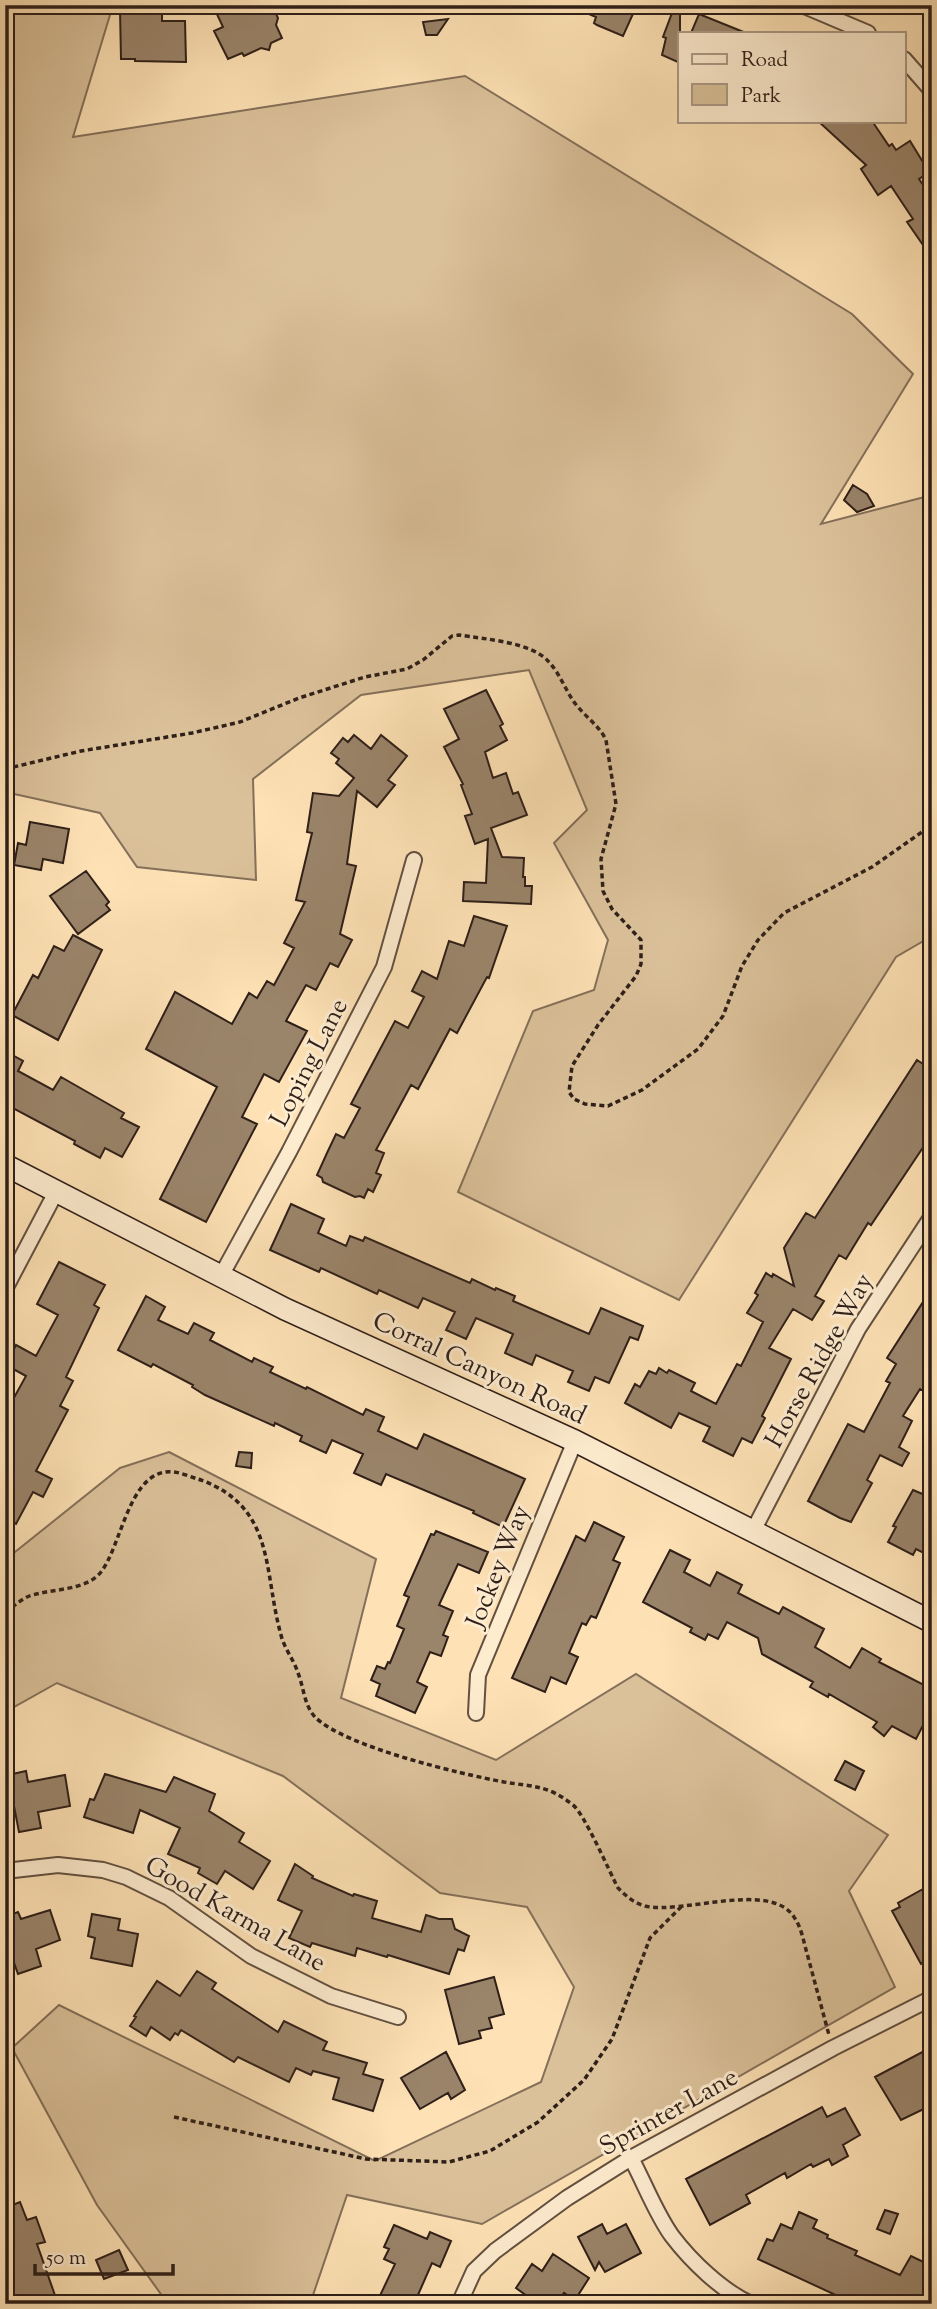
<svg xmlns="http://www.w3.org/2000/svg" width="937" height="2309" viewBox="0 0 937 2309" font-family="'Sorts Mill Goudy',serif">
<rect width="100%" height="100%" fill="#fee2b5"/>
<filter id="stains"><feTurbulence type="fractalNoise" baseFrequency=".00286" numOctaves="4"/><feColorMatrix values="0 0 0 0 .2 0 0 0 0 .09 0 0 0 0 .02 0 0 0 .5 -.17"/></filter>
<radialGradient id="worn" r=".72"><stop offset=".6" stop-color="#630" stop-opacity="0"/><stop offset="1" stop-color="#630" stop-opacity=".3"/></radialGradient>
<path fill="#dbc19a" stroke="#84705a" stroke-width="2" d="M5,5H113L73,137L465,76L852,314L913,374L821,524L932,495V936L896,957L679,1300L458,1192L533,1011L594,990L608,940L554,843L587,810L529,670L361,695L253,779L256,880L137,867L100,813L5,792Z
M169,1452L376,1559L341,1698L496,1760L636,1674L888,1835L849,1891L895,1987L482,2224L347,2195L310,2304H168L97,2205L12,2048L59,2005L375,2161L541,2082L574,1987L527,1907L440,1893L283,1776L57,1683L5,1712V1560L120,1468Z"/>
<path fill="#9a846a" stroke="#2e1f19" stroke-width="2" d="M225,5H260L262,10L272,5L278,18L276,25L282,38L271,43L269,50L261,48L244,56L242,53L228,59L214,31L223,27L215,10Z
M568,5H637L623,36L597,25L594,23L596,17Z
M675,5H680V63L662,55L666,38L663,37Z
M120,10H148V12L162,14V21H185L186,62L135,61V59H121Z
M699,14L746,33H691Z
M448,19L437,35H426L423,22Z
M818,121H872L889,146L892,144L896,150L910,141L929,172L919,179L932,198V258L907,222L913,219L891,186L878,195L861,169L866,165Z
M853,485L867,494L874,506L857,512L844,500Z
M486,690L503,724L500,726L507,740L485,752L493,778L506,773L513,794L518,792L527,815L491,828L502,857L524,858L523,877H525V886H532L531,904L463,901L464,882L486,883L488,839L475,844L465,816L472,814L461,785L463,784L444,747L459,739L444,709Z
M354,735L371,749L381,735L407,756L388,780L395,785L377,807L357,791L347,864L356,866L340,934L352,940L338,967L330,963L316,990L306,985L286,1021L307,1031L279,1082L264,1074L242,1117L257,1124L206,1222L160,1199L217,1087L146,1049L175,992L232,1024L249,993L257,998L267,981L274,985L294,948L284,943L305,902L296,900L312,833L307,832L313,793L339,796L354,778L336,763L339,759L331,753L343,738L348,742Z
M30,822L69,829L63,863L43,859L41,870L14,865L18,843L26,845Z
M86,871L109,902L106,905L110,910L78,934L50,896Z
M474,916L507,926L489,978L487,977L457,1033L450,1029L418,1089L411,1085L376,1150L384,1153L376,1173L381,1175L373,1192L368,1189L364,1198L360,1196L355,1197L323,1182L322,1178L317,1175L327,1153L336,1134L344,1138L360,1108L351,1104L395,1021L408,1028L424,997L412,991L422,971L437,979L449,941L464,946Z
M73,935L102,950L58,1040L12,1015L33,975L38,978L54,946L64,951Z
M5,1051L23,1061L18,1071L53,1090L61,1077L124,1113L121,1118L139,1127L122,1157L105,1148L100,1158L74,1144L75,1141L5,1104Z
M917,1060L932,1070V1134L871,1225L868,1223L846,1259L839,1255L815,1296L824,1301L812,1320L793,1309L769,1348L791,1359L762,1416L765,1418L752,1443L742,1438L733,1456L703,1441L710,1427L679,1413L671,1428L625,1403L635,1384L640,1387L649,1371L656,1374L659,1368L667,1373L669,1370L695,1383L691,1391L716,1404L737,1364L741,1366L763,1322L747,1313L758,1295L755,1293L766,1273L772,1277L773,1274L794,1286L784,1248L806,1213L815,1218Z
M291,1204L324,1219L318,1233L346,1246L350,1236L363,1241L365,1237L470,1283L472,1279L495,1290L496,1288L515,1296L513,1301L589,1334L601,1308L643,1326L638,1340L630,1337L609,1383L595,1377L589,1391L568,1382L573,1371L536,1355L532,1365L505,1353L513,1334L476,1318L466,1339L446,1330L455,1312L423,1298L418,1308L379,1290L377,1294L321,1268L319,1272L270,1250Z
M59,1262L105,1285L94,1305L99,1308L66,1377L73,1381L60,1406L68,1410L36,1471L52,1479L43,1497L33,1492L16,1524L5,1518V1414L26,1376L6,1365L16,1345L36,1356L58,1315L37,1304Z
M932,1288V1396L920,1389L903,1416L912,1421L899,1447L909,1453L902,1466L880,1455L867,1480L872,1483L851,1522L840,1518L808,1501L848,1424L864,1432L890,1383L886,1381L896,1364L887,1358Z
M146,1296L165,1307L158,1320L188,1334L194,1323L214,1333L210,1340L252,1362L254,1358L273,1367L270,1372L306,1389L307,1387L363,1415L366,1409L384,1417L378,1431L417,1449L424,1434L525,1479L503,1527L473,1513L474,1511L386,1474L381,1485L354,1473L363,1454L332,1440L326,1453L300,1441L302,1436L275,1423L274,1426L205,1395L192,1387L193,1385L153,1364L151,1367L118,1350Z
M239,1452L252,1453L251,1468L236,1466Z
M913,1490L932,1498V1557L916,1549L913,1555L888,1542L896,1527L893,1526Z
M594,1522L624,1537L613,1560L620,1563L596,1618L591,1616L586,1625L582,1623L569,1653L578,1657L566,1684L551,1677L545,1692L512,1678L576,1536L585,1541Z
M436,1531L488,1552L479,1573L458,1564L439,1605L453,1611L443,1635L448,1637L441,1656L430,1652L417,1682L427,1687L415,1713L376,1696L380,1684L371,1680L377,1666L385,1669L388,1662L390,1663L404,1629L397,1626L409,1597L404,1595L431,1534L434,1535Z
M670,1550L690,1560L684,1572L710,1586L717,1572L742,1585L738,1593L779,1614L783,1607L824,1629L815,1647L850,1668L862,1648L881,1659L879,1662L932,1689V1708L916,1739L892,1726L884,1736L873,1727L877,1722L829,1694L828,1697L810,1687L813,1682L762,1654L758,1638L727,1622L718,1639L708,1634L705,1640L690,1632L692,1628L643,1602Z
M845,1761L864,1771L855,1790L835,1780Z
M26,1771L28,1782L65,1775L70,1806L38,1812L41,1828L19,1832L8,1775Z
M105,1774L166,1792L174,1777L215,1794L209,1811L244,1833L239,1842L270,1861L253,1889L225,1871L217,1884L198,1873L200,1868L168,1854L180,1828L140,1810L133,1833L84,1817L90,1799L94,1800Z
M295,1864L313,1876L312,1878L353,1896L354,1894L377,1901L372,1918L421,1932L426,1915L439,1919H452L455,1929L469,1936L464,1951L458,1949L449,1974L388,1955L387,1957L357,1948L355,1956L312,1943L310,1947L289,1938L302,1911L278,1900Z
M923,1889L932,1905V1958L921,1964L892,1911L900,1907L898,1903Z
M50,1910L60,1940L36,1949L41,1966L18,1974L5,1937V1917L18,1912L21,1919Z
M92,1914L120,1919L118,1930L138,1934L132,1966L91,1958L95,1938L88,1936Z
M197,1971L216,1983L212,1989L278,2032L284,2021L327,2042L323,2050L367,2063L363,2074L383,2080L373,2111L333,2099L339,2078L313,2071L311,2075L296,2068L289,2082L238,2057L234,2062L181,2030L178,2035L175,2033L170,2040L151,2027L146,2036L130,2026L136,2017L134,2016L157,1981L180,1996Z
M494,1977L504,2014L489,2018L492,2028L479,2031L481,2038L459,2044L445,1990Z
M932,2047V2105L901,2120L875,2077Z
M446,2052L465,2090L451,2099L448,2093L420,2109L401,2078Z
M822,2107L827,2117L845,2108L860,2135L843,2145L848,2156L832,2165L829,2159L813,2167L811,2164L787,2178L785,2173L746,2195L750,2203L710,2225L686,2179Z
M20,2202L27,2220L36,2217L45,2242L37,2244L58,2304H13L10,2295L5,2297V2208Z
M885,2210L898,2214L890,2234L877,2229Z
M799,2212L817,2220L813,2228L828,2235L827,2238L857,2251L855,2255L900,2275L911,2256L932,2266V2304H855L758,2259L767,2239L773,2241L781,2224L792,2229Z
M602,2224L607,2234L626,2224L641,2253L605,2272L599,2262L595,2270L578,2237Z
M394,2225L427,2239L430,2232L451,2241L440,2267L432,2263L414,2304H376L395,2264L384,2259L389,2249L384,2247Z
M119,2250L128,2270L104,2279L96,2260Z
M553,2254L589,2278L575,2300L564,2293L557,2304H553L538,2295L534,2301L516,2288L532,2264L542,2271Z"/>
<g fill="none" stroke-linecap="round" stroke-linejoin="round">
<g stroke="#625040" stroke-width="18">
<path id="street" d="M802,5L868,33
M904,59L932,91
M221,1276L289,1152L384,967L414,860
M5,1289L56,1192
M753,1531L858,1329L932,1216
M476,1713L478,1675L575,1441
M5,1871L58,1865L103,1870L126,1877L169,1898L251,1956L331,1996L398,2017
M631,2158C644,2182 656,2214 672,2236C691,2261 722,2291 751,2304
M459,2304L474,2271L495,2251L567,2198L631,2158L833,2048L932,1998"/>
</g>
<g stroke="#2e1f19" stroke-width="24">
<path id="secondary" d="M5,1165L285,1309L575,1441L932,1622"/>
</g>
<path stroke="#2e1f19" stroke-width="3.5" stroke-dasharray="5 3.5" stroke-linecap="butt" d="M5,769L81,751L192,733L240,722L299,698L365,677L407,669L423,660L452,636L459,635C484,639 531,642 548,661C559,672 565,689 574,702C584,716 599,725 606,740L616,804L601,859L603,891L612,909L641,940V964L636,976L598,1025L572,1066L569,1092L574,1099L585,1104L608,1106L642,1090L698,1049L723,1016L742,966L758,940L784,913L872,867L932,825
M5,1570L7,1568
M5,1612C12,1608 19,1601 27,1597C49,1588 85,1592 101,1572C121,1546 128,1478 165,1472C177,1470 190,1477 201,1480C276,1508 263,1571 281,1635C284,1648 294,1660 298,1673C304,1688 304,1705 315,1717C345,1747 461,1774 504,1782C534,1787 548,1785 573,1805C584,1813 610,1873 618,1888C626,1896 634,1903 645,1906C682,1915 770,1880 794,1917C802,1928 804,1944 808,1957C815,1983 822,2009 829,2035
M174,2117L366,2159L449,2162L490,2151L538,2122L584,2080L612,2039L650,1938L681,1907"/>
<use href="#street" stroke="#feeccf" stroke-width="14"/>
<use href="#secondary" stroke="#feeccf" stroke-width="21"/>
</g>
<g text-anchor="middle" stroke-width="6" stroke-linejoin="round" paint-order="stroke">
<g font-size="26" fill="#2e1f19" stroke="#feeccf">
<text transform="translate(308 1062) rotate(-63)" y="9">Loping Lane</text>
<text transform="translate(818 1360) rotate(-61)" y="9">Horse Ridge Way</text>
<text transform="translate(480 1367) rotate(25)" y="9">Corral Canyon Road</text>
<text transform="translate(497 1566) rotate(-68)" y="9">Jockey Way</text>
<text transform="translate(236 1913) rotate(30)" y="9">Good Karma Lane</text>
<text transform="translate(668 2111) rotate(-29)" y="9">Sprinter Lane</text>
</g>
</g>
<rect width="937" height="2309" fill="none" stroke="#fee2b5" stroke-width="28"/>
<rect x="7" y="7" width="923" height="2295" fill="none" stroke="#2e1f19" stroke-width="3.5"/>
<rect x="14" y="14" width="909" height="2281" fill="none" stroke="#2e1f19" stroke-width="2"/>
<rect x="678" y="32" width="228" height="91" fill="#feeccf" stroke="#ab9a86" stroke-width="2"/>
<rect x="692" y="54" width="35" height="10" fill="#feeccf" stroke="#ab9a86" stroke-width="2"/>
<text x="741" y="66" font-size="21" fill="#2e1f19">Road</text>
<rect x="692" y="84" width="35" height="21" fill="#dbc19a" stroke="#ab9a86" stroke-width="2"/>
<text x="741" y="102" font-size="21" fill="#2e1f19">Park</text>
<path d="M35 2264v10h138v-10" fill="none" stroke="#2e1f19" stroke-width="3.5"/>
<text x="46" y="2264" font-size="21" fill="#2e1f19" stroke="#feeccf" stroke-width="5" paint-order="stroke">50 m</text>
<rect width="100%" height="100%" filter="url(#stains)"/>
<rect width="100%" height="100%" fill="url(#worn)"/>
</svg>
